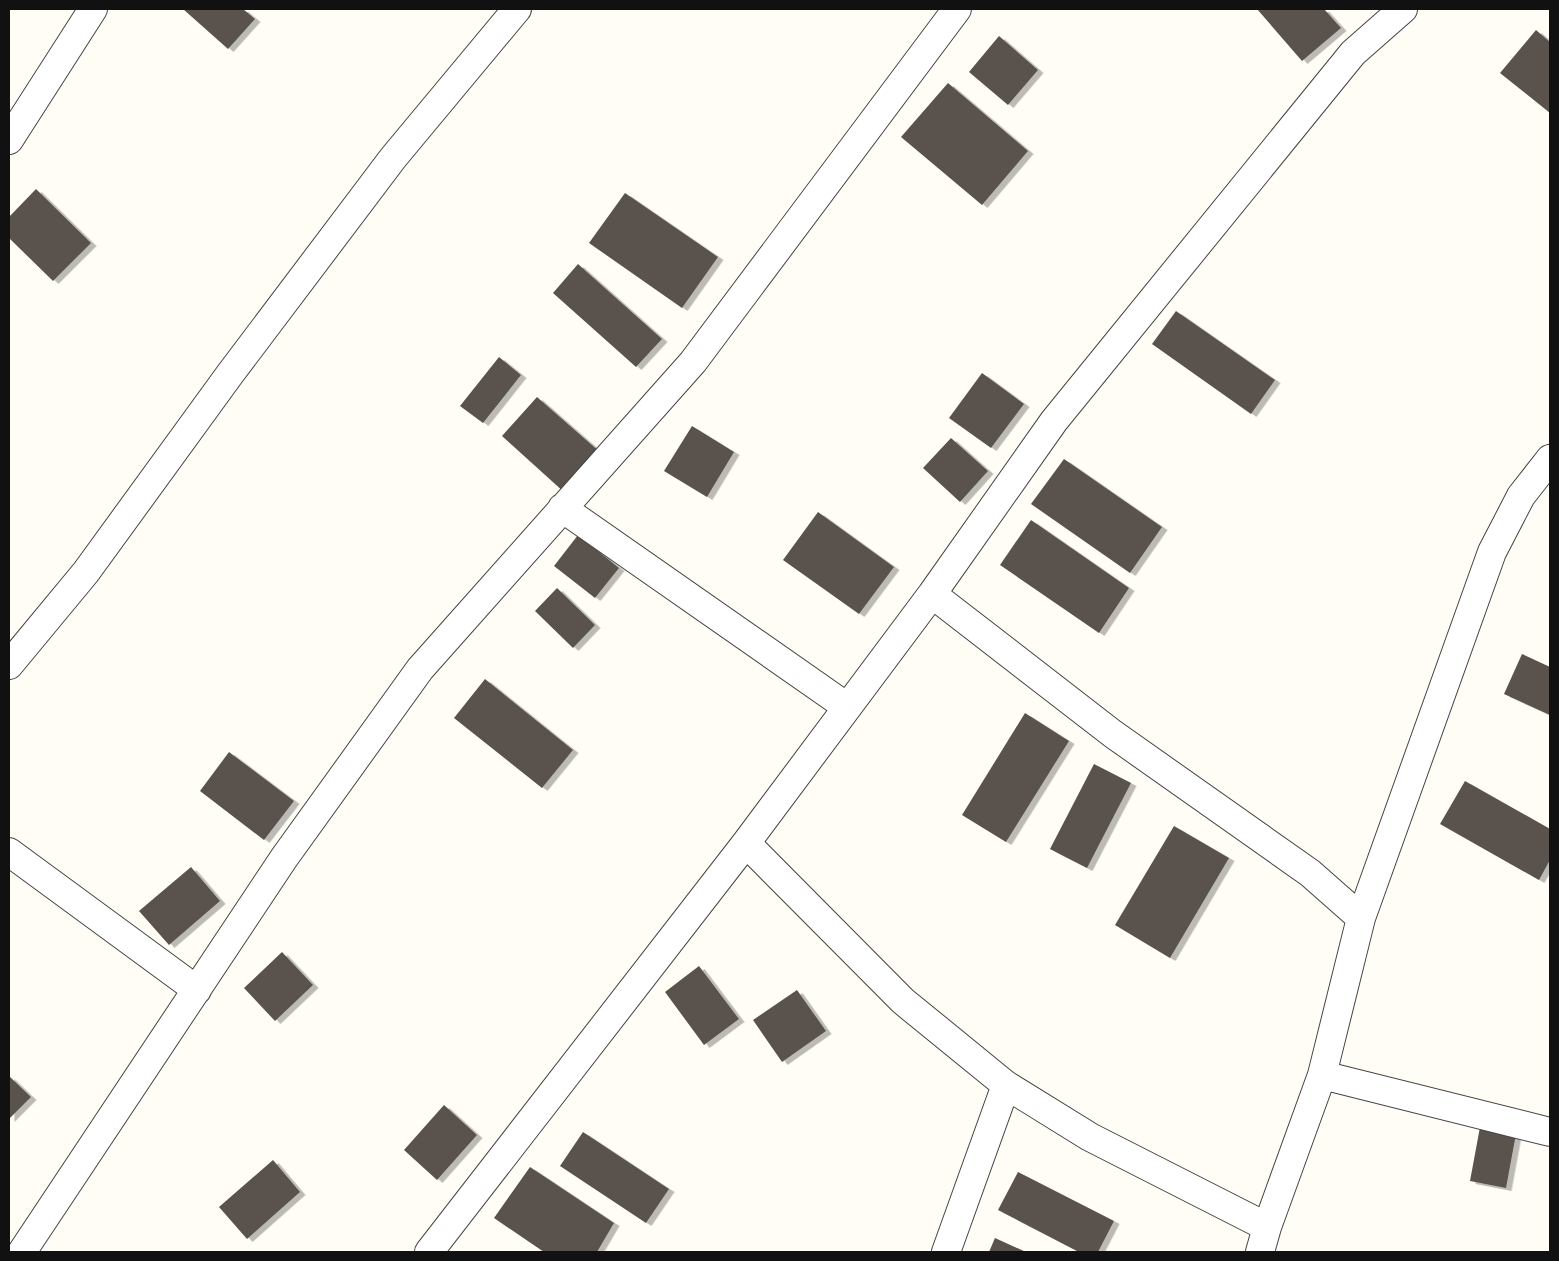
<svg xmlns="http://www.w3.org/2000/svg" width="1559" height="1261" viewBox="0 0 1559 1261" font-family="'Zilla Slab',serif">
<defs>
<filter id="shadow"><feDropShadow dx="5.5" dy="3" stdDeviation="0" flood-color="#0004"/></filter>
</defs>
<rect width="100%" height="100%" fill="#fffdf5"/>
<path fill="#5a524d" filter="url(#shadow)" d="M183,9H243L255,19L228,49Z
M1257,9H1324L1341,28L1302,61Z
M1536,30L1550,42V113L1500,73Z
M999,36L1038,70L1008,105L969,72Z
M948,83L1028,151L982,205L901,137Z
M36,189L91,243L53,281L9,238V217Z
M625,193L718,257L682,308L589,243Z
M578,264L662,339L636,367L553,293Z
M1176,311L1275,380L1251,414L1152,344Z
M499,357L521,375L483,423L460,406Z
M982,373L1024,404L991,448L949,418Z
M537,397L601,453L565,493L502,436Z
M692,426L734,452L707,497L664,471Z
M951,438L988,471L960,502L923,468Z
M1064,459L1162,527L1130,573L1031,504Z
M818,512L894,567L859,614L783,560Z
M1031,520L1129,588L1099,633L1000,565Z
M578,535L619,568L595,598L554,566Z
M557,588L595,625L573,648L535,611Z
M1522,654L1550,667V715L1504,694Z
M485,679L573,750L542,788L454,718Z
M1025,713L1069,741L1006,842L962,815Z
M229,752L294,801L264,840L200,791Z
M1094,764L1131,783L1087,868L1050,849Z
M1465,781L1550,829V860L1539,880L1440,824Z
M1174,826L1229,858L1170,958L1115,925Z
M191,867L220,901L169,945L139,911Z
M282,952L313,985L275,1021L244,988Z
M699,966L739,1019L704,1045L665,992Z
M797,990L826,1031L782,1062L753,1020Z
M9,1076L31,1097L9,1119Z
M444,1105L477,1135L437,1180L404,1150Z
M1480,1127L1516,1134L1506,1188L1470,1181Z
M583,1132L669,1189L646,1223L560,1166Z
M273,1160L300,1192L247,1239L219,1207Z
M530,1167L614,1223L597,1252H544L494,1218Z
M1018,1172L1114,1221L1098,1252H1079L998,1210Z
M995,1238L1026,1252H989Z"/>
<g fill="none" stroke-linecap="round" stroke-linejoin="round">
<g stroke="#444" stroke-width="30">
<path id="minor" d="M9,140L93,9
M562,508L847,707
M932,594L1113,734L1310,873L1361,918
M9,665L86,572L230,374L393,158L517,9
M746,843L903,1001L1006,1085L1090,1137L1267,1227
M9,852L197,990
M1322,1075L1550,1132
M22,1252L284,858L420,669L693,362L957,9
M429,1252L746,843L932,594L1054,421L1353,53L1403,9
M946,1252L1006,1085
M1260,1252L1267,1227L1322,1075L1361,918L1492,552L1521,496L1550,459"/>
</g>
<use href="#minor" stroke="#fff" stroke-width="28"/>
</g>
<rect width="1559" height="1261" fill="none" stroke="#111111" stroke-width="20"/>
</svg>
